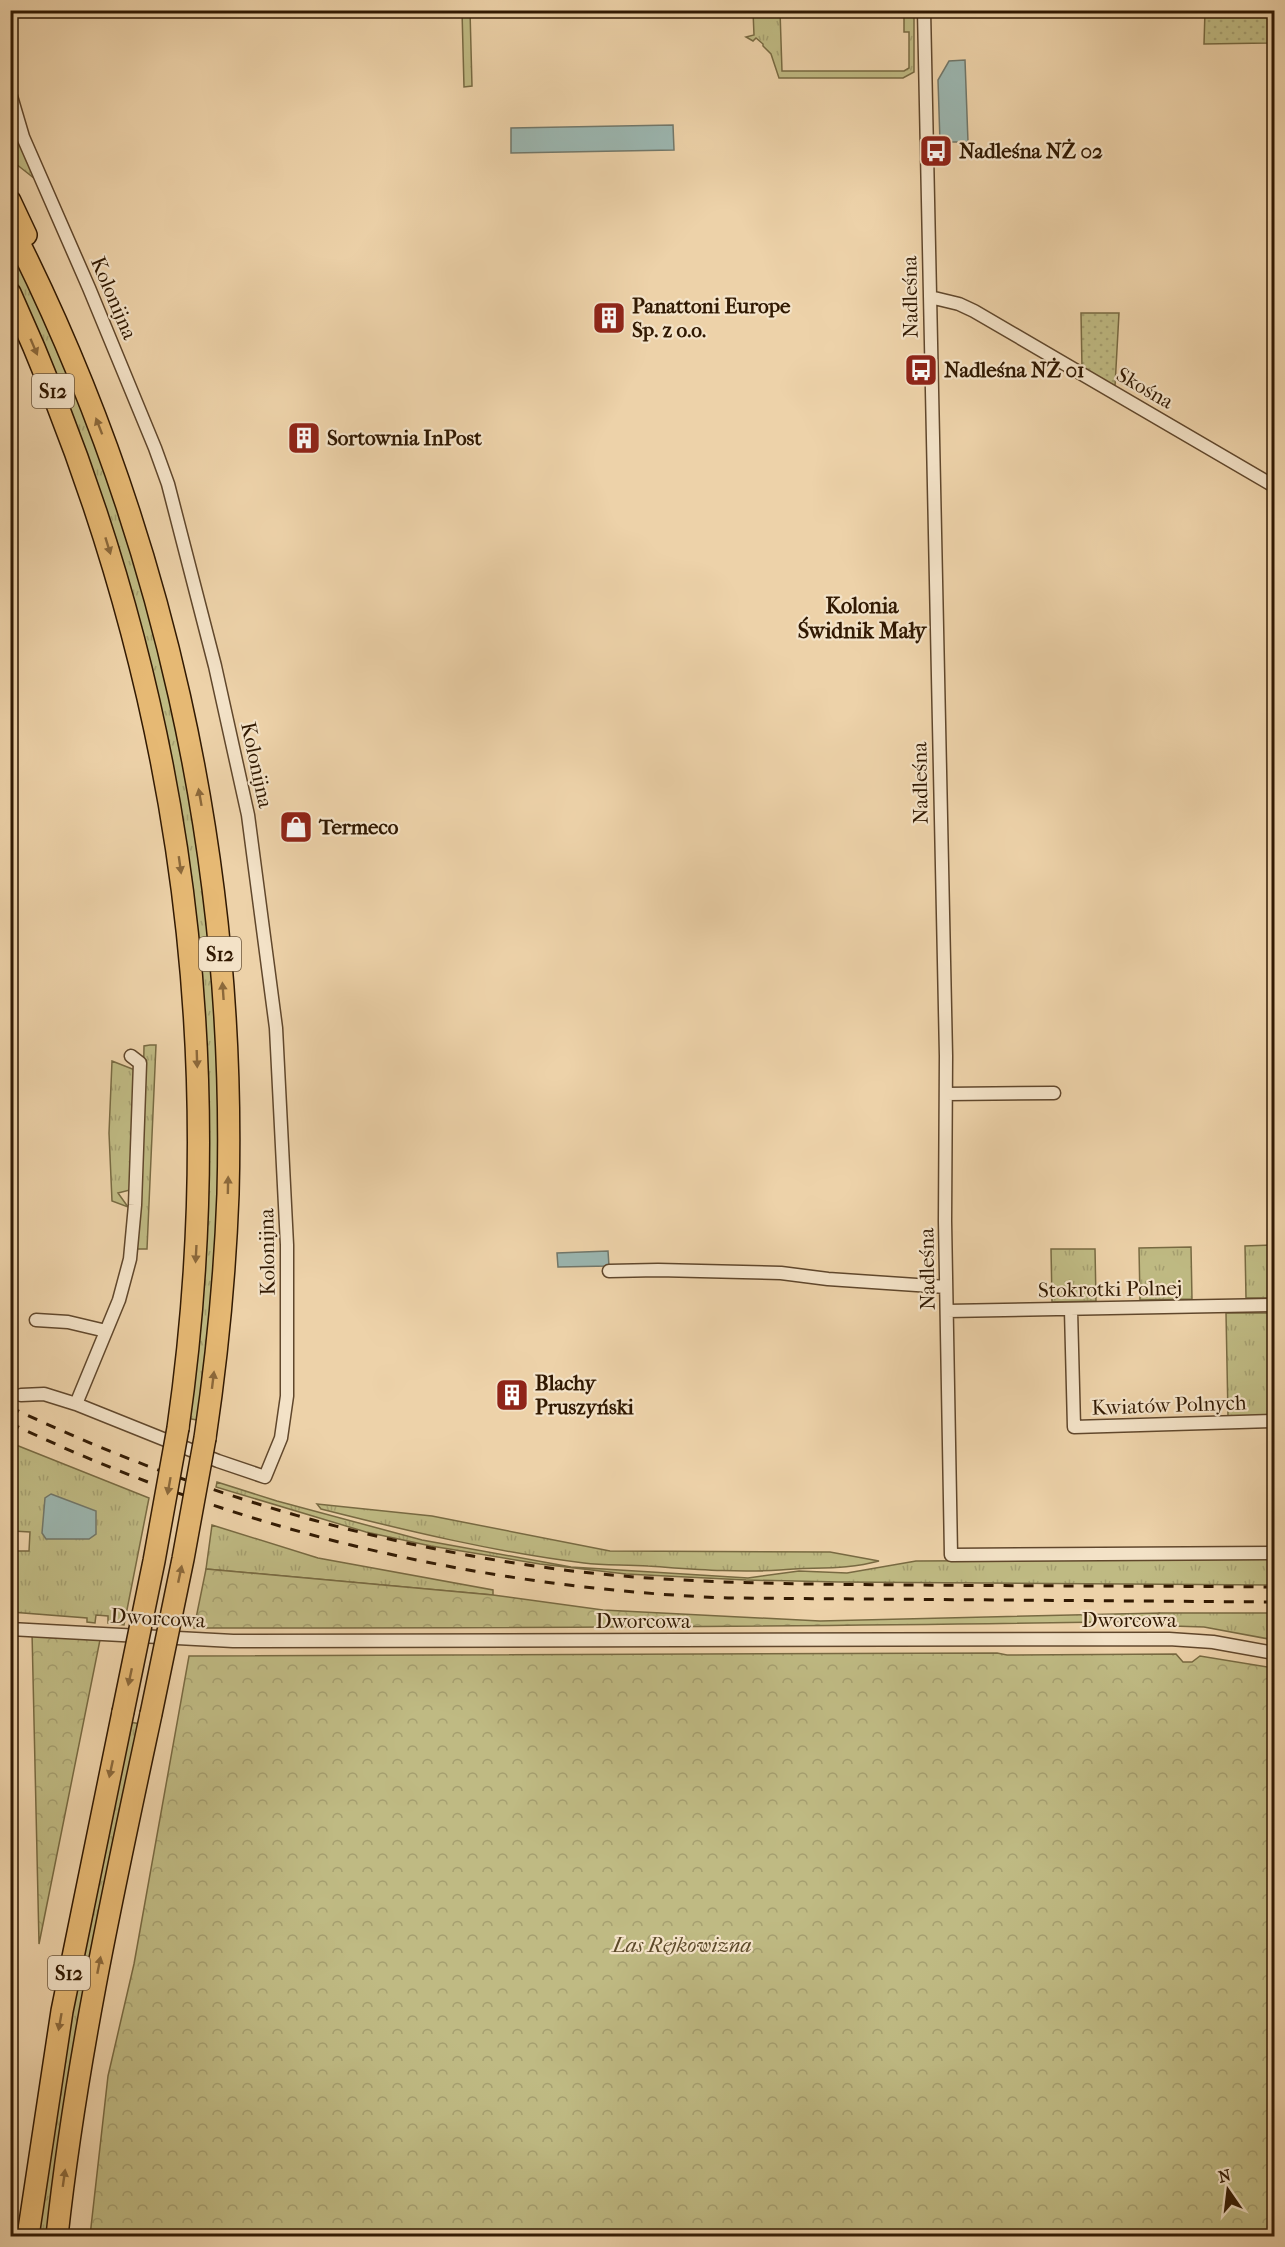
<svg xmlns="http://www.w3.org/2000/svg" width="1285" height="2247" viewBox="0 0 1285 2247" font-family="'IM FELL French Canon',serif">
<defs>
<pattern id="grass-tufts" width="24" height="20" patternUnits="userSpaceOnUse" patternTransform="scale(1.5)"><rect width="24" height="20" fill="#bfba83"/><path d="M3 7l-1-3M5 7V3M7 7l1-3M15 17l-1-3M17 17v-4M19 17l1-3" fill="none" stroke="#a59f70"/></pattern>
<pattern id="forest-crowns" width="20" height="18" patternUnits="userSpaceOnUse" patternTransform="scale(1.5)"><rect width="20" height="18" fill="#bfba83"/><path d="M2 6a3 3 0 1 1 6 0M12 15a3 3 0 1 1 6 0" fill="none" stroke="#a59f70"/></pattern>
<pattern id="garden-dots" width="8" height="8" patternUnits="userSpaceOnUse" patternTransform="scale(1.5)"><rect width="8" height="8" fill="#bfba83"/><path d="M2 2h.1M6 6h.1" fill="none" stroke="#a59f70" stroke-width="1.8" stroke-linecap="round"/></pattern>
</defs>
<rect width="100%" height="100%" fill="#edd2a9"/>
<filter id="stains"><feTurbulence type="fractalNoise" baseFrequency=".00333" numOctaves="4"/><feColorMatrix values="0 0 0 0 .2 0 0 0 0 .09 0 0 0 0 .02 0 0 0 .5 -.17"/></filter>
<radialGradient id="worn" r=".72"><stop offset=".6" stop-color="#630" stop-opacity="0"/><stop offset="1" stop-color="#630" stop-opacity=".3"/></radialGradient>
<path fill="url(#grass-tufts)" stroke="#786a42" stroke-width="1.5" d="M462,11H470L472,86L464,87Z
M753,11H780L782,71H904L909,68V32H904V11H914V72L903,78H779L771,54L763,46V44L756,38L753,41L746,37L754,35Z
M10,114L14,130L35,179L11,160Z
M10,238L84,405L166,662L211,917L222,1115L215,1293L197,1420L186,1418L200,1292L188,882L49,364L11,280Z
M150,1045H156L147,1249H136L142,1159L144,1046Z
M112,1061L135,1070L130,1190L118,1193L128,1207L112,1201L109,1133Z
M1274,1245V1298H1246L1245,1246Z
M1191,1247L1192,1299L1140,1300L1139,1248Z
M1051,1249H1095L1096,1301L1052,1302Z
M1226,1313H1274V1416H1228Z
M11,1443L149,1498L124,1625L108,1623V1616L96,1615L95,1623L87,1622V1618L11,1612V1551H29L30,1532L13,1531L11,1539Z
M217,1482L277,1501L422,1540L571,1567L748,1578L799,1571L847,1573L916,1561L1274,1559V1585L839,1582L746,1580L626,1574L540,1564L431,1546L366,1532L216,1487Z
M317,1504L432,1516L610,1551L830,1552L879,1561C846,1570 814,1567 780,1570C735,1573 692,1569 648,1566C627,1564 605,1566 584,1563C495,1552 408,1531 321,1509Z
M212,1525L318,1558L493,1590V1595L206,1569Z
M1159,1613H1274V1640L1204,1627L1172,1626L1154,1621Z
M128,1722L142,1724L52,2236H35L61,2054Z"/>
<path fill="url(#forest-crowns)" stroke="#786a42" stroke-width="1.5" d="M206,1569L493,1595L603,1610L820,1621L1159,1613L1154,1621C834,1627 514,1628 194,1628Z
M32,1632L101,1635L39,1944V1943Z
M997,1653L1007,1655L1176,1654L1183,1662H1192L1200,1656L1274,1668V2236H90L108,2076L134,1964L189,1656Z"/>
<path fill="url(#garden-dots)" stroke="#786a42" stroke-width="1.5" d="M1205,11H1269L1268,43L1204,44Z
M1081,313H1119L1115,386L1082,369Z"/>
<path fill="#9bb6b0" stroke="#71776a" stroke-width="1.5" d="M965,60L968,142H940L938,80L949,61Z
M673,125L674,150L511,153V128Z
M608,1251L609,1266L558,1267L557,1253Z
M51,1494L96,1511V1534L89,1539H46L42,1533L45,1498Z"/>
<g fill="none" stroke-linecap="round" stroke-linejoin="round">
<g stroke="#60472c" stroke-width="15">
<path id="minor" d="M924,10L946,1056L945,1221L951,1555L1274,1553
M10,93L23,137L89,288L155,448L168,484L215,666L248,815L276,1028L287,1245V1396L281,1438L265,1477L218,1461L76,1404L119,1300L130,1259L135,1205L140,1063L131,1056
M930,297L959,304L974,311L1274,486
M946,1094L1054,1093
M609,1271L658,1270L781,1273L828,1279L946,1287
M1071,1310L1074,1427L1274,1421
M947,1311L1274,1305
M36,1320L68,1322L106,1331
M21,1395L44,1394L76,1404
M10,1629L233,1641L1169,1639L1213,1642L1274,1653"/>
</g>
<g stroke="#311902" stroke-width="24">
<path id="motorway" d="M10,201L26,235
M10,225C162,523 237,860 228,1194C225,1276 217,1357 205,1438
M10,293C174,653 234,1036 178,1428
M28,2236L62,2011L123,1712
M57,2236C76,2060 114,1887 151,1714"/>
</g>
<use href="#minor" stroke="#f3e2c7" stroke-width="12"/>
<use href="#motorway" stroke="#e6b974" stroke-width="21"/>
<path stroke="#311902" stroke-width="3" stroke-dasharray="10 10" stroke-linecap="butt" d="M10,1407C190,1493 383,1549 581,1572C691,1584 801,1584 911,1585C1032,1586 1153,1586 1274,1587
M10,1423C235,1531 479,1588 728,1598L1274,1602"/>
<g stroke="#311902" stroke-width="24" stroke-linecap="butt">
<path id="motorway-bridge" d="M123,1712L154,1561L178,1428
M151,1714L183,1559L205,1438"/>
</g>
<use href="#motorway-bridge" stroke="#e6b974" stroke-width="21"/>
</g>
<defs><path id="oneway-solid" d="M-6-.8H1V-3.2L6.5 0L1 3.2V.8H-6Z" transform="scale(1.5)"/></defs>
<g fill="#8c693b">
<use href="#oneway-solid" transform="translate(34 347) rotate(67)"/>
<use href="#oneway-solid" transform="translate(99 426) rotate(-111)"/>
<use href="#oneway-solid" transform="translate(108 546) rotate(73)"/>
<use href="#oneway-solid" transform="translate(200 797) rotate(-100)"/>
<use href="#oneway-solid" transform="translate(180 865) rotate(82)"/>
<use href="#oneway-solid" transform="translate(223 991) rotate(-94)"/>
<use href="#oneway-solid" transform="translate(197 1059) rotate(88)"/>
<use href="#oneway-solid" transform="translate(228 1185) rotate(-89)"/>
<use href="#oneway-solid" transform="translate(196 1254) rotate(93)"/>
<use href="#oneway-solid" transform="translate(213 1380) rotate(-83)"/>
<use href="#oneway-solid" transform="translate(169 1486) rotate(100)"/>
<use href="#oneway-solid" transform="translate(180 1574) rotate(-78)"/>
<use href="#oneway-solid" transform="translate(130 1677) rotate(102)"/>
<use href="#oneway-solid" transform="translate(111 1769) rotate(102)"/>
<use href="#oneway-solid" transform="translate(99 1965) rotate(-79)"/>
<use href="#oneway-solid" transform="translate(60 2022) rotate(100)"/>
<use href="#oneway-solid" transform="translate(64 2178) rotate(-82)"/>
</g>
<defs>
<g id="bus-square" transform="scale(1.725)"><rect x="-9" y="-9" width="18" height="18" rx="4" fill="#8f2418" stroke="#f3e2c7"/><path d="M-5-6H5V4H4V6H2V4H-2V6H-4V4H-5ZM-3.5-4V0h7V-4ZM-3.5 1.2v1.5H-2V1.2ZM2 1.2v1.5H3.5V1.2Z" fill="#fff"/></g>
<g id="building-square" transform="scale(1.725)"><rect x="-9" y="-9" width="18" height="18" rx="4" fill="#8f2418" stroke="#f3e2c7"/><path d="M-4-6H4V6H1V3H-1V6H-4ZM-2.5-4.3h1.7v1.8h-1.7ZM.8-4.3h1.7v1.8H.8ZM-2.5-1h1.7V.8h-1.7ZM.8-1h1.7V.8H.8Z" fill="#fff"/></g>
<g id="shop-square" transform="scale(1.725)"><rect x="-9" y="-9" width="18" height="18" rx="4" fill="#8f2418" stroke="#f3e2c7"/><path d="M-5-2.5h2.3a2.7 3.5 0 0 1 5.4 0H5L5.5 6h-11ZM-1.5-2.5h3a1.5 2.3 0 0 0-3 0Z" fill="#fff"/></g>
</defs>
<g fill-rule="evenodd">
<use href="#bus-square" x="936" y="151"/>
<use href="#building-square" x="609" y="318"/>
<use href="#bus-square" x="921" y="370"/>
<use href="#building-square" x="304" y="438"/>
<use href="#shop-square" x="296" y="827"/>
<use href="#building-square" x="512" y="1395"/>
</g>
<g text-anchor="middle" stroke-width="4.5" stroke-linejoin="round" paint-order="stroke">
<g fill="#f3e2c7" stroke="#6b553d" stroke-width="1.5">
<rect x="32" y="374" width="42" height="34" rx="4.5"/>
<rect x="199" y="937" width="42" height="34" rx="4.5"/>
<rect x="48" y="1956" width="42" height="34" rx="4.5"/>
</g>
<g font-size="20" font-weight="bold" fill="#311902">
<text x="53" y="398">S12</text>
<text x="220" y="961">S12</text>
<text x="69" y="1980">S12</text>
</g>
<g font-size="21" font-weight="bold" fill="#311902" stroke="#f3e2c7" text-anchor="start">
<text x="959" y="158">Nadleśna NŻ 02</text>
<text x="632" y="313">Panattoni Europe<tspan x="632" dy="24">Sp. z o.o.</tspan></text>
<text x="944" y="377">Nadleśna NŻ 01</text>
<text x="327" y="445">Sortownia InPost</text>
<text x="319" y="834">Termeco</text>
<text x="535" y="1390">Blachy<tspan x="535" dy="24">Pruszyński</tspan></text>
</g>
<g font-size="21" fill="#311902" stroke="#f3e2c7">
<text transform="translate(910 297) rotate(-91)" y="7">Nadleśna</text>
<text transform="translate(114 298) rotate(67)" y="7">Kolonijna</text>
<text transform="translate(1145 388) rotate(30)" y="7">Skośna</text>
<text transform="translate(257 765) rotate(78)" y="7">Kolonijna</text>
<text transform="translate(920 783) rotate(-91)" y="7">Nadleśna</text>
<text transform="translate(267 1252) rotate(-91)" y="7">Kolonijna</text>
<text transform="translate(927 1269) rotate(-91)" y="7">Nadleśna</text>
<text transform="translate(1110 1289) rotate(-1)" y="7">Stokrotki Polnej</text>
<text transform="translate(1169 1405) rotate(-2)" y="7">Kwiatów Polnych</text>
<text transform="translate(158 1618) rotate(3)" y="7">Dworcowa</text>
<text x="1129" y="1627">Dworcowa</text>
<text x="643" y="1628">Dworcowa</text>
</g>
<g font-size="21" font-style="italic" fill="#5c4929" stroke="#f3e2c7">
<text x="682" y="1952">Las Rejkowizna</text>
</g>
<g font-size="22" font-weight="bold" fill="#311902" stroke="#f3e2c7">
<text x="862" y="613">Kolonia<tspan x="862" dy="25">Świdnik Mały</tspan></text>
</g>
</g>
<rect width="1285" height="2247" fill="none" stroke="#edd2a9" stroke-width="36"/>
<rect x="12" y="12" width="1261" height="2223" fill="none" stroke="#311902" stroke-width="3"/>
<rect x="18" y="18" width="1249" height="2211" fill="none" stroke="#311902" stroke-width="1.5"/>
<g transform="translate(1228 2190) rotate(346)" stroke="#f3e2c7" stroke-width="4.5" paint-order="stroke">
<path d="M0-4.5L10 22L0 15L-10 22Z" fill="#311902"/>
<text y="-9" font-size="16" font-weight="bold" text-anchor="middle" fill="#311902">N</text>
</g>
<rect width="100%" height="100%" filter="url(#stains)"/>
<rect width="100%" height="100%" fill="url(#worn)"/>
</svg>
